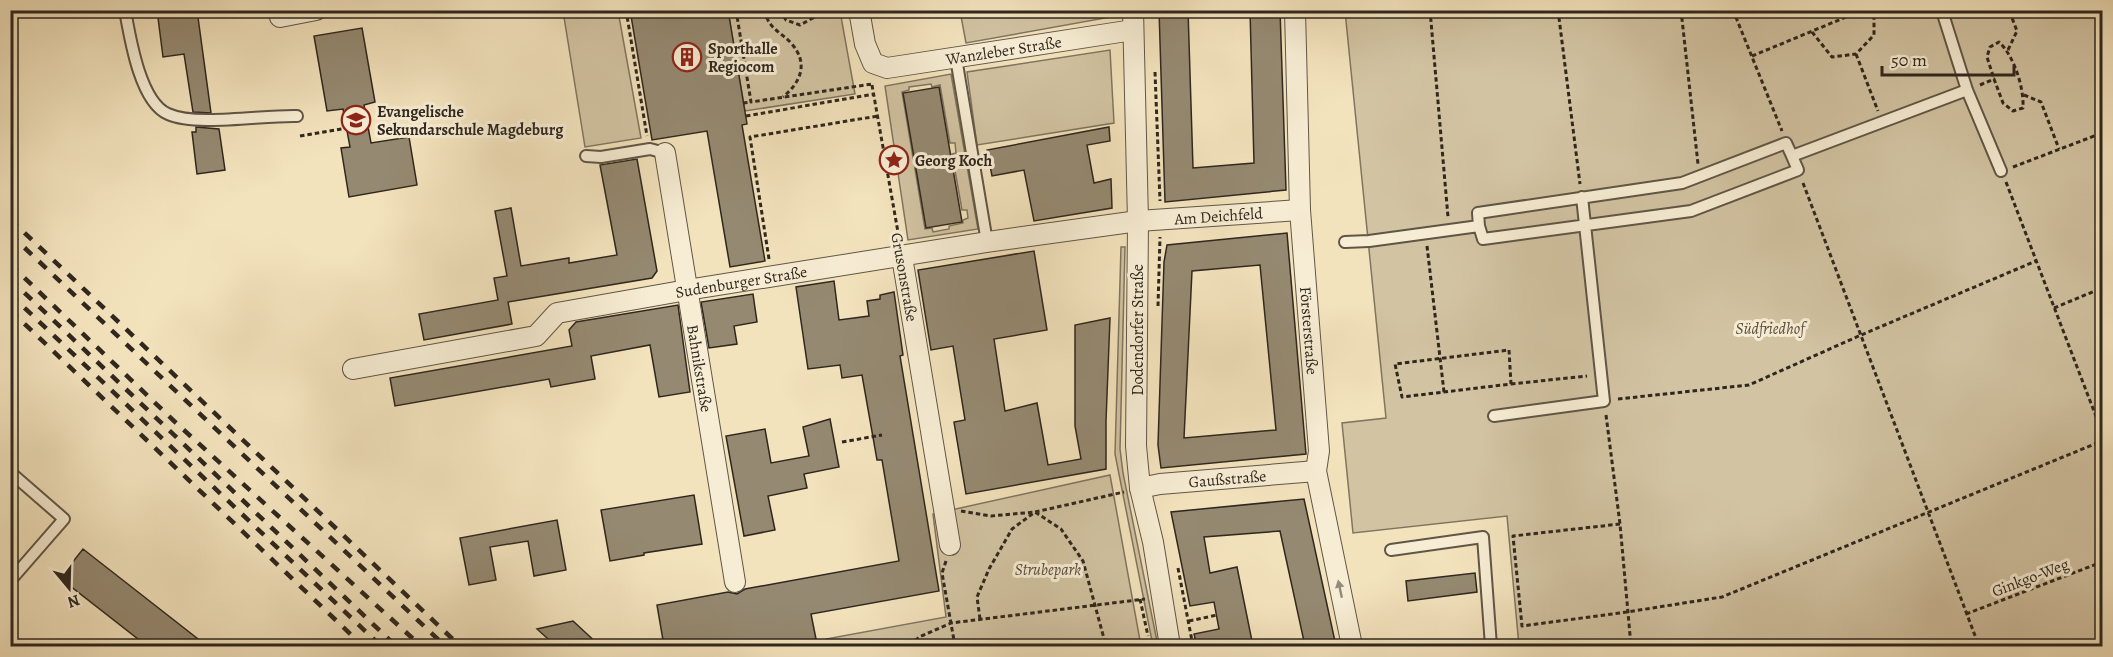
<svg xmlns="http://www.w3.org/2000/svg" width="2113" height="657" viewBox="0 0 2113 657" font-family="Alegreya,serif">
<rect width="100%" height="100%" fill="#f3e3bd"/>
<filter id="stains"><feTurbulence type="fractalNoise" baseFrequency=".00333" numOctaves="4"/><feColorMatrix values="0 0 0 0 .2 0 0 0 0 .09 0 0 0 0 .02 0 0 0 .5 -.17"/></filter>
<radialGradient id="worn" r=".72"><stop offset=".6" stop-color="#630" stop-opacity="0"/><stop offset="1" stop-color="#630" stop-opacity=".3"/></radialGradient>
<path fill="#d2c3a2" stroke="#807560" stroke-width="1.5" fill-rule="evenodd" d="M1110,10L1111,17L966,43L960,11Z
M563,11H618L641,138L585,147Z
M728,11H840L855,94L745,111Z
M1345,11H2102V646H1519L1507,516L1353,533L1342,423L1386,418Z
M1110,50L1114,123L977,145L967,72Z
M951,74L978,229L908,240L885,86ZM931,84L932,87L940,85L950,143H955L956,153L952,154L962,210H967L968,218L963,220V223L949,226V229L933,232L932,228L925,229L902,92L909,90V87Z
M1121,247H1125L1120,449L1123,473L1158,646H1153L1115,454Z
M1110,475L1141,646H828L826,639L946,617L933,514Z"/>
<path fill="#958971" stroke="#2f271e" stroke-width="1.5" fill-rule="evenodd" d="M157,10H197L211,113L193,112L184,54L163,57Z
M630,10H728L747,124L742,125L765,261L730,267L707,131L652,140Z
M1159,10H1188L1193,168L1254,163L1250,10H1280L1286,190L1165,202Z
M362,28L375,102L364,105L371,143L409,137L417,185L349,197L341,148L350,147L343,109L327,111L314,36Z
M939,87L962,222L926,228L903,93Z
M196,127L219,129L225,170L197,174L192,132H196Z
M1109,127L1110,141L1087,145L1094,183L1111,179L1112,208L1034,221L1024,170L992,176L987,150Z
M637,159L657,271L652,278L508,302L512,324L424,340L419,314L498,300L494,278L507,276L495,211L511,208L521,266L569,258V263L617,255L600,165Z
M1287,233L1306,454L1161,468L1158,445L1164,262L1167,245ZM1260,265L1276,430L1184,438L1192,271Z
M1034,251L1047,330L994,339L1005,411L1037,403L1048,465L1081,459L1075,426V325L1110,318L1106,421V469L966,494L954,422L965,420L953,346L931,350L918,270Z
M834,281L839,320L869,316L867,301L880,299V295L894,292L903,355L900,356L939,591L811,614L816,639L772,646H664L657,605L728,592L737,594L745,589L899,561L882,460H877L862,375L842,378L840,365L808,369L796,287Z
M753,294L757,322L734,326L737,344L709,348L701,302Z
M678,305L690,392L659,397L650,345L591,356L595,379L551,387L549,379L395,406L390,378L572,346L569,330L576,322Z
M830,419L839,467L804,474L807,488L768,496L775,530L744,536L726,436L765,429L771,463L809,456L803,427Z
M694,495L702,544L644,553V555L610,561L601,510Z
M1304,499L1336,646H1305L1280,531L1204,537L1210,573L1237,567L1253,646H1197L1194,634L1219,629L1214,602L1190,606L1171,512Z
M557,520L566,570L534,576L528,541L490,547L496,580L469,585L460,538Z
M83,549L207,646H147L60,578Z
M1475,573L1477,592L1408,601L1406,581Z
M573,621L600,646H556L537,629Z"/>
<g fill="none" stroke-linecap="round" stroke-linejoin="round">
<g stroke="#605646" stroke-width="14">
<path id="lane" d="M125,10C130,38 140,102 168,114C197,127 262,115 297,116
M1943,10L1942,11L1967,90L2001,171
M956,58L987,242
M586,156L601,157L650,149L665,153
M1479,226L1478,213L1682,183L1786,143L1792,156
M1345,242L1369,241L1479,226L1483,239L1691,211L1798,170L1792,156L1967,90
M1494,416L1604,401L1582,197
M10,472L64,519L10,581
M1391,550L1483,537L1491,646"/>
</g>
<g stroke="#605646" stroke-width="22">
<g id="street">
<path d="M279,10L280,17L316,10"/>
<path id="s1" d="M859,10L865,44L873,63L887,68L1133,30"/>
<path d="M1133,10L1138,221L1136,446L1140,488L1153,542L1170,646"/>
<path id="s2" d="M1295,10L1300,210L1319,451L1316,471L1352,646"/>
<path id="s3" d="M665,153L735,582"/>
<path d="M902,257L950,545"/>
<path id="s4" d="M353,369L536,336L557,313L687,290L987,242L1138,221L1300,210"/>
<path id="s5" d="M1140,488L1160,484L1316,471"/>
</g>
</g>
<path stroke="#2f271e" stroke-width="3" stroke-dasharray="4.5 3" stroke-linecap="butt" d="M626,10L647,136
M736,10L751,102L872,84
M765,10C767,28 781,32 791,43C809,63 801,82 783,97
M780,10L786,20L800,25L813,18L817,10
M1430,10L1448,217
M1558,10L1580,184
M1681,10L1698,164
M1733,10L1782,131
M1812,32L1832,57L1856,54L1874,35V10
M2008,50L2017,31L2009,10
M1856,54L1878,111
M1752,56L1863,10
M1155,72L1160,201
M872,85L899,238
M1980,85L1994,79L2003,103L2013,111L2023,108C2024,87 2014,56 1999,42L1990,47L1987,57L1994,79
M2024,95L2041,102L2059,149
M743,103L751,102
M746,116L874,94
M2096,135L2102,152
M300,136L347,128
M2013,167L2102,133
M2006,182L2102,432
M1803,183L1979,646
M1427,246L1444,392
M769,259L750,137L878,116
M1158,306L1160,237
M2054,308L2102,288
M1509,350L1511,384L1402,397L1395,364Z
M1511,384L1587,376
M1618,399L1749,385L1861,335L2036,261
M1606,415L1620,524L1631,646
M842,442L882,435
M961,511L991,516L1035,512L1061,529L1083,561L1106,646
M1620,524L1513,536L1522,626L1627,612L1722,597L2102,441
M946,561L942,573L955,646
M1178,568L1193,646
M1140,599L1148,636
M1966,614L2102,562
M980,619L977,597L989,569L1012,529L1035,512L1124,492
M1189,621L1217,615
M910,646L919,637L951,623L1145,599"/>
<use href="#lane" stroke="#f7edd4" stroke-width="10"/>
<use href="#street" stroke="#f7edd4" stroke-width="20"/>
<path stroke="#2f271e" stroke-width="4.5" stroke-dasharray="10 10" stroke-linecap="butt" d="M10,219L460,646
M10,234L445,646
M10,264L174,421L421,646
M10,279L396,646
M10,294L381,646
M10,310L363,646"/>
</g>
<defs><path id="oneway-solid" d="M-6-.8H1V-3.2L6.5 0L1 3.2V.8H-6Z" transform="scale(1.5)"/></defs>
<use fill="#938a79" href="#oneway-solid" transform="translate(1340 589) rotate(-102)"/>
<defs>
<g id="building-ring" transform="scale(1.5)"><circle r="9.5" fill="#f7edd4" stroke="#8f2418" stroke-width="1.5"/><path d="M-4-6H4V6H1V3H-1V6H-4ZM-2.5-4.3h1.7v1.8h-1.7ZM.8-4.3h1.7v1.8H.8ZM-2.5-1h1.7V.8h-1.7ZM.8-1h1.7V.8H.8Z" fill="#8f2418"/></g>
<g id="school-ring" transform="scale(1.5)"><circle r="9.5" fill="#f7edd4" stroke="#8f2418" stroke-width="1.5"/><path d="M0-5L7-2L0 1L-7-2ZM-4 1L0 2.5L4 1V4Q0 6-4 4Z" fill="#8f2418"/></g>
<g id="sight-ring" transform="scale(1.5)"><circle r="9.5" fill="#f7edd4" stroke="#8f2418" stroke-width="1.5"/><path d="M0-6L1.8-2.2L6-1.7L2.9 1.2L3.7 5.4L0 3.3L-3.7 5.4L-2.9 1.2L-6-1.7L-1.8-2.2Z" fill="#8f2418"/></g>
</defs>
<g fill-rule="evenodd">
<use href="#building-ring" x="687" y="57"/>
<use href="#school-ring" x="356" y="120"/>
<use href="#sight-ring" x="894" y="160"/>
</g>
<g text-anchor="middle" stroke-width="6" stroke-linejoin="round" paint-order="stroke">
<g font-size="16" font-weight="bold" fill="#2f271e" stroke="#f7edd4" text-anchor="start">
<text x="708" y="54">Sporthalle<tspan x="708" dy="18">Regiocom</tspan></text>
<text x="377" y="117">Evangelische<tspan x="377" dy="18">Sekundarschule Magdeburg</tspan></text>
<text x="915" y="166">Georg Koch</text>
</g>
<g font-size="16" fill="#2f271e" stroke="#f7edd4">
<text dy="6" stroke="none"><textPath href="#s1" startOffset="188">Wanzleber Straße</textPath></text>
<text dy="6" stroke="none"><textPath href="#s4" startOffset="886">Am Deichfeld</textPath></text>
<text transform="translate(905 277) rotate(80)" y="6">Grusonstraße</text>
<text dy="6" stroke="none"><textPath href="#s4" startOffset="404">Sudenburger Straße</textPath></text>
<text transform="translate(1137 330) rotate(-90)" y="6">Dodendorfer Straße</text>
<text dy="6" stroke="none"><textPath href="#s2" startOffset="321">Försterstraße</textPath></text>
<text dy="6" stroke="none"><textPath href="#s3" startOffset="218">Bahnikstraße</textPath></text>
<text dy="6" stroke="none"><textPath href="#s5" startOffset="88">Gaußstraße</textPath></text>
<text transform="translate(2030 577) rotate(-21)" y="6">Ginkgo-Weg</text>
</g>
<g font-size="16" font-style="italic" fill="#584e3f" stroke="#f7edd4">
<text x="1770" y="334">Südfriedhof</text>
<text x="1048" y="575">Strubepark</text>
</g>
</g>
<rect width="2113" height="657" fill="none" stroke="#f3e3bd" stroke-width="36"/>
<rect x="12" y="12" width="2089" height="633" fill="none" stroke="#2f271e" stroke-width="3"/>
<rect x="18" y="18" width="2077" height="621" fill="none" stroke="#2f271e" stroke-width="1.5"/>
<g transform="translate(69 588) rotate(161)" stroke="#f7edd4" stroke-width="4.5" paint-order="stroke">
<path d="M0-4.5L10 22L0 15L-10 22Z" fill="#2f271e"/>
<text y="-9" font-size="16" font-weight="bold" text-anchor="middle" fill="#2f271e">N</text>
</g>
<path d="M1882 66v9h132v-9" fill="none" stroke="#2f271e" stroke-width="3"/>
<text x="1891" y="66" font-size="18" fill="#2f271e" stroke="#f7edd4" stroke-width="4.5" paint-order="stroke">50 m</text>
<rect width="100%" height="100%" filter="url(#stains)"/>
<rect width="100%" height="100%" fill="url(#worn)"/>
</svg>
